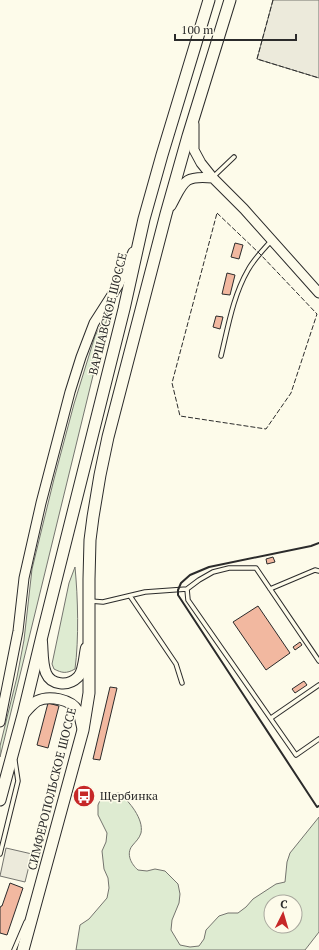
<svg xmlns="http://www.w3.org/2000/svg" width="319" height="950" viewBox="0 0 319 950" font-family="'PT Serif',serif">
<rect width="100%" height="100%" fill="#fdfbea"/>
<path fill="#deebd1" stroke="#74746e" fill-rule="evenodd" d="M107,313L108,314L0,757V746L17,677L24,640L32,569L54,479L74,404L95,336Z
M75,567C78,598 79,639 75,669C66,674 62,673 54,669L52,664L69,583Z
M119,793C129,801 144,819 141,833C139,839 136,841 132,846C126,854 131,864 138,870L147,871L155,869L165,871L178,884L180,894L179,903L172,920L171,930L180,945L190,947L199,946L204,939L206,930L219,916L228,913H238L246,907L253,899L276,884L285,882L287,862L290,853L319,817V932L305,950H76L80,925L89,919L107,898L109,888L108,878L104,869L102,851L106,842L107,833L98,815V805L102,796ZM271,902H295V926H271Z"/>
<path fill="#eceadb" stroke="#74746e" d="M273,0H319V78L257,59Z
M6,848L32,854L25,882L0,876Z"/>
<path fill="#f2b8a0" stroke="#2b2b2b" d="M235,243L243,245L239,259L231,257Z
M227,273L235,275L230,295L222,294Z
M216,316L223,317L220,329L213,327Z
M273,557L275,562L267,564L266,559Z
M258,606L290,653L266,670L233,622Z
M300,642L302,645L295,650L293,647Z
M304,681L307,685L295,693L292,689Z
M110,687L117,688L100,760L93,759Z
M48,703L59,706L48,748L37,745Z
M10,883L23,888L7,935L0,933V908L1,906H2Z"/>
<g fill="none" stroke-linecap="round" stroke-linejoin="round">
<g stroke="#2b2b2b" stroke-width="5.5">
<path id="service" d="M213,177L234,157
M221,356C228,327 233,296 248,270C254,259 263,250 271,241
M187,589L188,600L296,755L319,739
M270,589L315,570L319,571
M130,596L176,664L182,683
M90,601L103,602L145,592L187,589L199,580L213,572L229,568H256L319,661
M271,718L319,685
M0,854L18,781L15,761
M14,950L26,922"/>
</g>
<g stroke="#2b2b2b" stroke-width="11">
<path id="tertiary" d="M194,124V150L201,163L213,178L244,209L319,293
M171,206C184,182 183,175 213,178
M0,722L18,631L24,578L41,503L70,392L81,357L94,323L119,284L133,252"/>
</g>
<g stroke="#2b2b2b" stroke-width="12">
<path id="secondary" d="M42,642C43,652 42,663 46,673C51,685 68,687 78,677C84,671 84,656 86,648
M23,715C28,709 31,705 37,701C49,695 71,699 78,711C80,716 81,724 83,730"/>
</g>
<g stroke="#2b2b2b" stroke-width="13">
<path id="primary" d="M0,800L23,715L42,636L124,309L144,219L162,155L209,0
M23,950L83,730L89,693V579L90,540L93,517L100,475L108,437L166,214L188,136L230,0"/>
</g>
<use href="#service" stroke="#fdfbea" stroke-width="3.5"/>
<use href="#tertiary" stroke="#fdfbea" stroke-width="9"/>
<use href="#secondary" stroke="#fdfbea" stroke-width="10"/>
<use href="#primary" stroke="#fdfbea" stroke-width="11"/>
<path stroke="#2b2b2b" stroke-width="1" stroke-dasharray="5 2" stroke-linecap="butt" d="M273,0L257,59L319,78
M217,213L260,254L317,314L291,393L266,429L180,416L172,383Z"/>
<path stroke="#2b2b2b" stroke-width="2" d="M319,543L311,546L209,567L190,575L181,583L178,590V595L317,807L319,806"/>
</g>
<defs>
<g id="bus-disc" transform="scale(1.15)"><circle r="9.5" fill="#c62828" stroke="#fdfbea"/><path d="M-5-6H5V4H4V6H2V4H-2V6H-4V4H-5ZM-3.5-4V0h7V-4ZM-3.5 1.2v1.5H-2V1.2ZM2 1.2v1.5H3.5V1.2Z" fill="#fff"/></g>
</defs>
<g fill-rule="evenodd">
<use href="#bus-disc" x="84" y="796"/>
</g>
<g text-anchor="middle" stroke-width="3" stroke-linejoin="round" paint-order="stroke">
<g font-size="12" fill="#2b2b2b" stroke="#fdfbea">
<text transform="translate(108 314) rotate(-76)" y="4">ВАРШАВСКОЕ ШОССЕ</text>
<text transform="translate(52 789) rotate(-76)" y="4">СИМФЕРОПОЛЬСКОЕ ШОССЕ</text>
</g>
<g font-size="12" fill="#2b2b2b" stroke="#fdfbea" text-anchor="start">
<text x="100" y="800">Щербинка</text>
</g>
</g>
<g transform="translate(283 914) rotate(5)"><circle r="19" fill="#fdfbea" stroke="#a9a89e"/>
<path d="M0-3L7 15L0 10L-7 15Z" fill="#c62828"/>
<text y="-6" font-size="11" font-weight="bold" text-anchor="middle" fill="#2b2b2b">С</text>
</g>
<path d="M175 34v6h121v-6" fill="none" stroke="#2b2b2b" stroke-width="2"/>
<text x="181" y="34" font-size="12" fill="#2b2b2b" stroke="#fdfbea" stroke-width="3" paint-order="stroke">100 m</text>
</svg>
